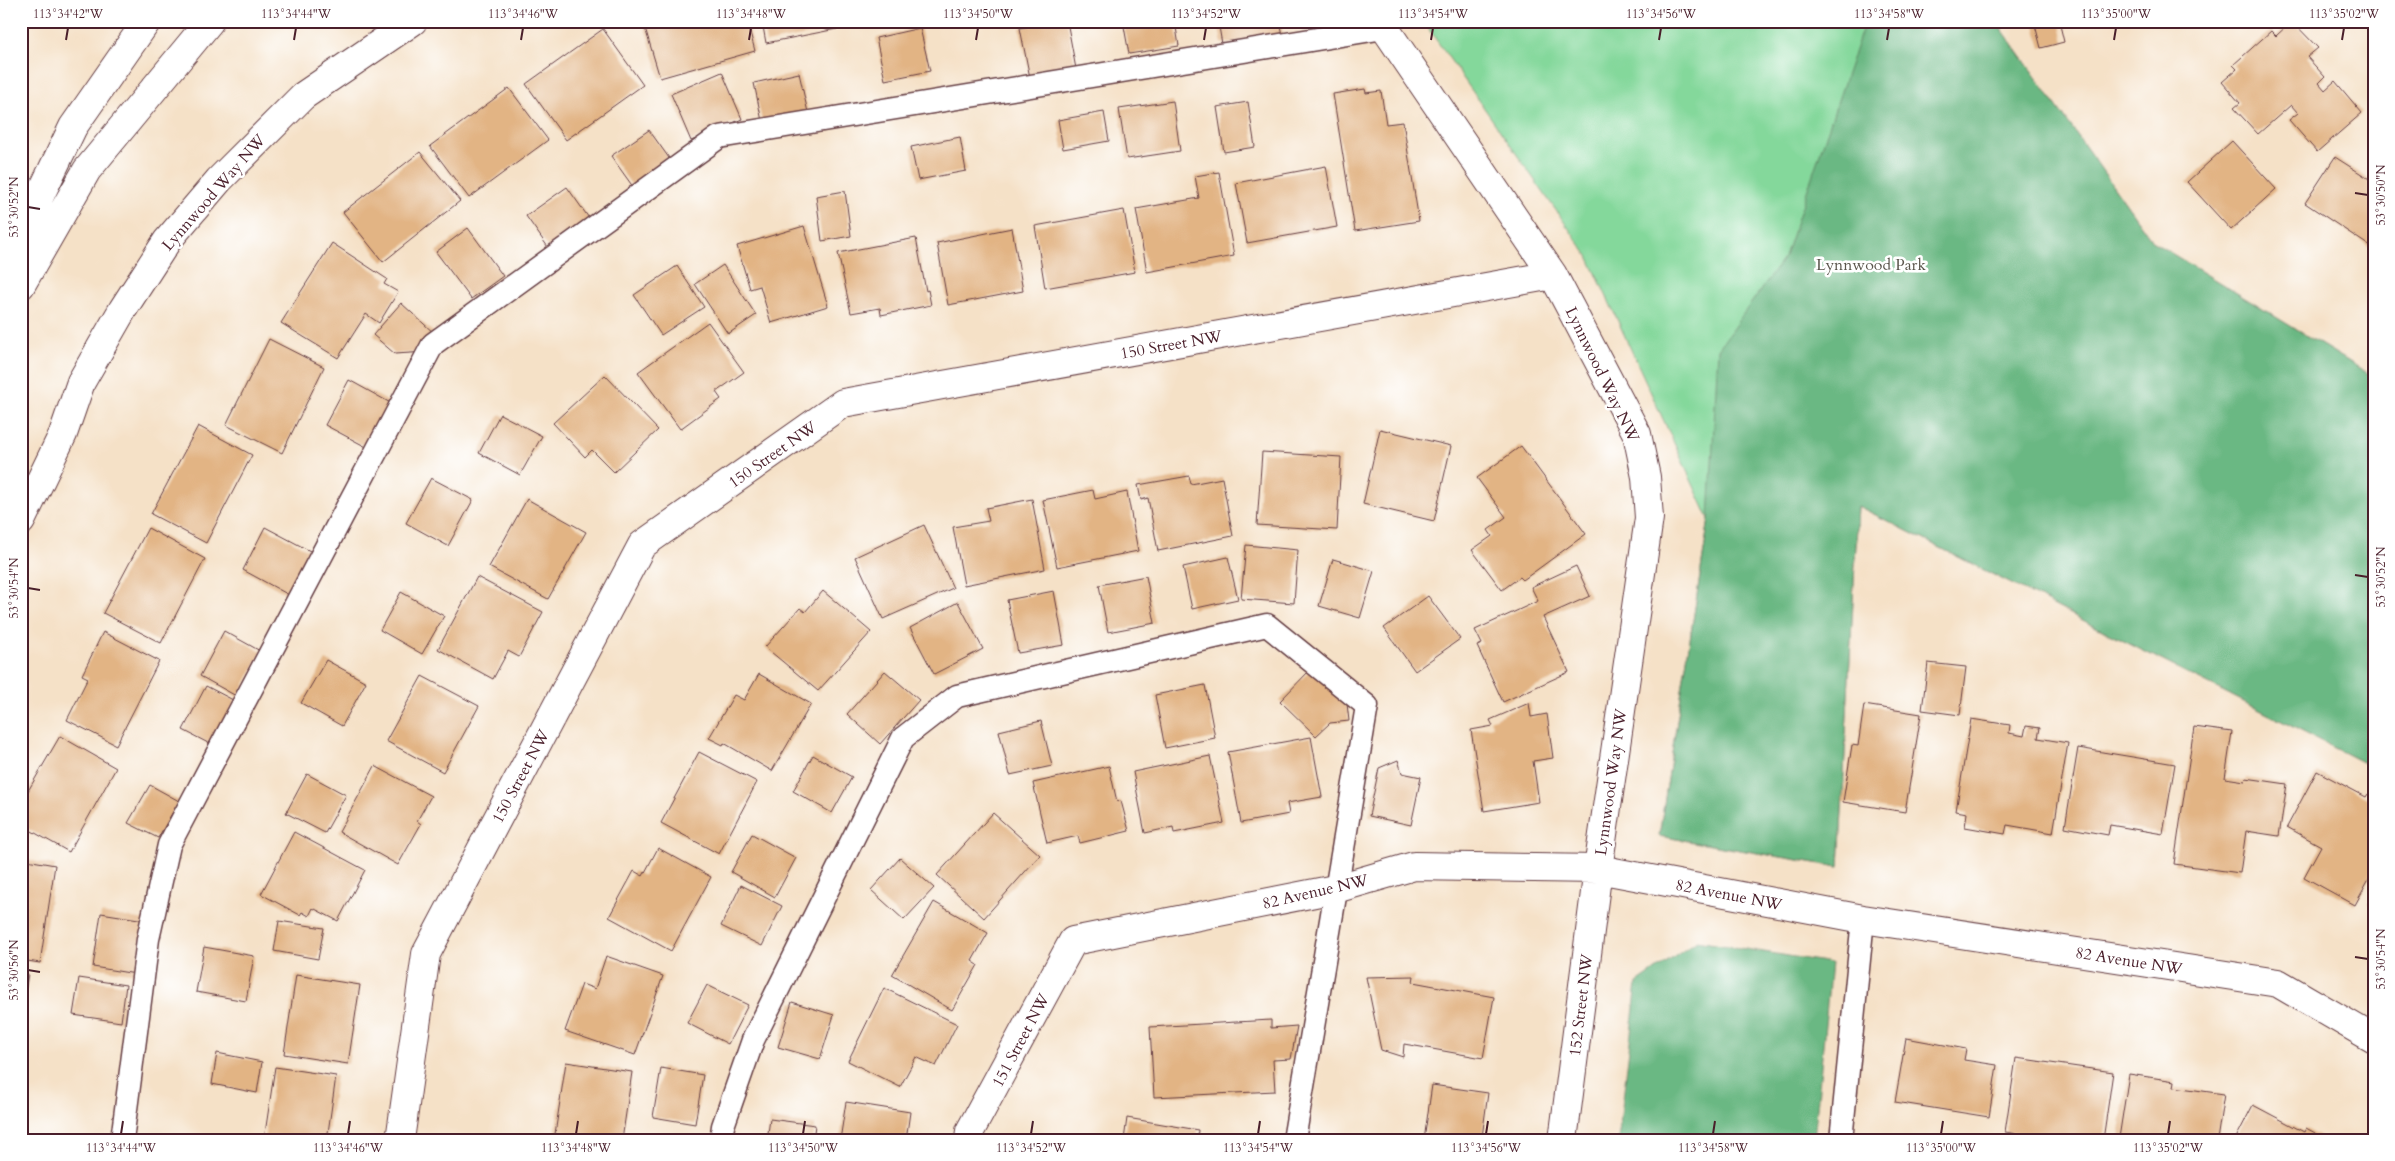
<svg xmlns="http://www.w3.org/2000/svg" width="2395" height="1161" viewBox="0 0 2395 1161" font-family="Cardo,serif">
<rect width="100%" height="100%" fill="#fff"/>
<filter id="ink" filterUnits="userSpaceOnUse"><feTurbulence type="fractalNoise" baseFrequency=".02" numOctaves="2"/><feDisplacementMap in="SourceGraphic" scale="10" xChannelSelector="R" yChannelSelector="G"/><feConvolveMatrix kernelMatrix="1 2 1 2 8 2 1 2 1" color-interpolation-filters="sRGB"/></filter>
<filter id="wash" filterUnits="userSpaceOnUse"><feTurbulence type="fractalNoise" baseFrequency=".0096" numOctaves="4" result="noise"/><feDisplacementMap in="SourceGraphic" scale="20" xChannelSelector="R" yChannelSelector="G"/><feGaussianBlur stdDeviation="1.12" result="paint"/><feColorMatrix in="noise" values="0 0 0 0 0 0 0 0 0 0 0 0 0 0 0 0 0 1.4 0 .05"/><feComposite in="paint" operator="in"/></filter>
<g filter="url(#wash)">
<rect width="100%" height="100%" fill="#f5e1c7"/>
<path fill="#84d89b" stroke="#677c63" d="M1423,21H1996L2153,242L2374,377V768L1858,506L1839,867L1659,836L1709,519L1588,256Z"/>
<path fill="#6bb883" stroke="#5a6c57" d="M1865,21H1996L2153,242L2374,377V768L1858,506L1839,867L1659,836L1709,519L1718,349L1785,256Z
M1697,941L1831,963L1814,1140H1618L1637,983Z"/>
<g id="blocks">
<path fill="#e2b484" d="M643,21H747L755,51L660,78Z
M762,21H861L862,24L766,43Z
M1055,21H1067L1076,69L1030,78L1020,28Z
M1123,21H1175L1179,46L1129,54Z
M1218,21H1280L1283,35L1222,44Z
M2034,21H2059L2064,42L2041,48Z
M2292,21L2318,48L2307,57L2325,77L2319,83L2325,90L2335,81L2362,113L2317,152L2289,120L2298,113L2291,105L2258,134L2234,108L2240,103L2222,82L2237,69L2233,65L2271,31L2276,36Z
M920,28L930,71L885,80L876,38Z
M603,29L643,85L566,140L526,84Z
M722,72L742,119L691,141L671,94Z
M799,73L809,117L763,126L754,83Z
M509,88L548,140L469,198L430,146Z
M1365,89L1366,93L1381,91L1386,124L1403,122L1419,221L1355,231L1333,94Z
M1173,101L1180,151L1127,159L1119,109Z
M1248,102L1255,147L1224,152L1217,107Z
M1104,112L1109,141L1063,149L1058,120Z
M649,130L674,165L636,191L611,156Z
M960,137L966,171L918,180L911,147Z
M2232,141L2276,189L2231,230L2187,182Z
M420,152L460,201L383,262L343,212Z
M2335,157L2374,182V249L2305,203Z
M1326,166L1337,227L1247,243L1236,183Z
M1219,172L1234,256L1147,272L1136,209L1199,198L1195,176Z
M567,187L591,221L550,250L526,216Z
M845,191L851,236L822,241L816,196Z
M1124,210L1135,272L1045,288L1035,226Z
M804,226L828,306L771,323L760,286L750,289L737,246Z
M468,228L503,276L471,299L436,252Z
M1012,228L1023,291L948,305L937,243Z
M916,238L926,291L928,290L931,305L881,315L880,308L851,313L838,253Z
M332,243L387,279L384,284L398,292L379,323L366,314L338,358L281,323Z
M723,265L756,315L728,334L695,284Z
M677,266L704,307L661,335L634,295Z
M401,303L435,334L427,352L395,354L373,335Z
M708,322L744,372L716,392L721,399L680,429L638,372Z
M269,339L324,367L282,453L226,425Z
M605,375L658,430L614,472L592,450L585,457L553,423Z
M349,380L396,406L372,450L325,425Z
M500,414L542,436L520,475L479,453Z
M198,426L252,455L206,543L151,514Z
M1380,429L1451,446L1434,521L1363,504Z
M1521,446L1586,534L1523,580L1520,577L1502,590L1472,550L1492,536L1488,530L1506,517L1477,478Z
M1262,452L1341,457L1337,530L1257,525Z
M1189,476L1191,484L1222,478L1233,536L1158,551L1148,498L1141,500L1138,485Z
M431,478L473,500L448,546L406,523Z
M1093,490L1095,499L1127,492L1138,551L1057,567L1043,500Z
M527,499L586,532L548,599L489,567Z
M1032,499L1045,569L964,585L953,527L989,521L986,508Z
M924,525L953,588L883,619L855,557Z
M265,527L312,552L289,595L243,570Z
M148,528L205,559L161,643L103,613Z
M1246,545L1298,550L1294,603L1241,599Z
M1228,557L1238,599L1192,609L1183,567Z
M1333,559L1374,571L1360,618L1319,606Z
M1576,566L1590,596L1543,617L1569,672L1503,702L1477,646L1482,644L1475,630L1538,601L1531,587Z
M1146,576L1155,623L1108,632L1099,585Z
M477,577L543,612L519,657L508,651L493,679L438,649Z
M823,591L871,632L818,691L765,647L800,608L805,612Z
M1054,591L1064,645L1018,653L1007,600Z
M401,592L444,616L422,654L380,630Z
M1428,596L1460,639L1415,671L1384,628Z
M958,602L983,649L934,674L910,628Z
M224,631L262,652L238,697L200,676Z
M103,632L159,661L116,745L67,720L88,678L82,675Z
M326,660L366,682L342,726L301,703Z
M1928,663L1966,667L1960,715L1922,710Z
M1311,669L1347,704L1349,721L1330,723L1316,736L1280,701Z
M885,671L919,700L880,744L847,714Z
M759,674L811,704L772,771L724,743L723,745L709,738L734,695L744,700Z
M422,676L479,706L443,772L386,741Z
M1205,685L1215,738L1165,748L1155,695Z
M206,686L235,701L212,745L183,730Z
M1529,703L1531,717L1547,714L1553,758L1533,761L1539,802L1484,811L1471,730L1493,726L1490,720Z
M1864,705L1921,714L1905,812L1843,802L1852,745L1858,746Z
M1971,719L2010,725L2009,733L2024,736L2026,726L2040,728L2038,738L2068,743L2053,833L2007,825L2005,834L1965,827L1967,813L1956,811Z
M1041,721L1052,766L1010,775L999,731Z
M2194,727L2232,732L2225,778L2245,781L2246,778L2287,784L2279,836L2246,831L2240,873L2174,864Z
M60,736L116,768L69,852L21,825V803Z
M1311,737L1322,797L1287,803L1289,814L1241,823L1228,752Z
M2078,748L2175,764L2163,834L2110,825L2108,835L2065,827Z
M699,752L757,782L719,854L661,823Z
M813,755L852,777L832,813L793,791Z
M1210,756L1224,823L1174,833L1173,827L1145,833L1133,772Z
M1398,760L1402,773L1421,777L1411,825L1369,816L1379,768Z
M375,766L431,796L417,821L421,824L398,865L339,832Z
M1109,766L1117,802L1121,801L1129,831L1080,843L1078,836L1047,843L1033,783Z
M2317,771L2366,797L2368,794L2374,797V870L2355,905L2304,877L2321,846L2287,827Z
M307,774L346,795L325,833L286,813Z
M150,785L179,801L158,838L128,823Z
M993,813L1040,855L984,918L937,875Z
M294,832L365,870L338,921L313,908L309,916L302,912L300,915L261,894Z
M752,834L796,858L775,897L731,872Z
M658,848L711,877L671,951L609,917L634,871L643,876Z
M900,858L934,888L904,920L871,890Z
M21,859L55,865L40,963L21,960Z
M741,885L782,906L762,946L721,926Z
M2374,894V907L2368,904Z
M934,902L988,933L972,961L978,965L952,1010L892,975Z
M101,913L145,920L136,974L93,967Z
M279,921L324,928L318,959L274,951Z
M204,947L254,956L246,1001L196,992Z
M606,956L663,976L635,1055L565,1031L582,984L595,989Z
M21,973L28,974L22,1010L21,1009Z
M296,975L360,985L348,1064L284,1054Z
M1414,976L1413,982L1494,997L1483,1058L1404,1044L1403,1057L1381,1050L1366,977Z
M79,978L126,985L121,1022L73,1015Z
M707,985L748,1005L728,1044L687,1023Z
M884,988L957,1024L936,1066L916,1057L900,1087L848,1061Z
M792,1002L834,1015L820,1059L778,1047Z
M1271,1020V1028L1297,1026L1291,1059L1273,1060L1275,1091L1154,1097L1150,1027Z
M1906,1038L1966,1049L1964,1060L1997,1065L1989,1117L1895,1102Z
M217,1053L262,1062L257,1093L212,1084Z
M2016,1058L2113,1072L2103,1140H2056L2005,1132Z
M566,1062L632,1072L622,1140H596L555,1134Z
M275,1067L336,1076L327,1140H264Z
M661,1068L703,1075L695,1124L653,1117Z
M2129,1074L2175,1081L2174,1087L2224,1094L2217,1140L2119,1138Z
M1432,1085L1488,1093L1482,1137L1489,1140H1424Z
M846,1102L910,1112L906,1140H840Z
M2253,1105L2304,1132L2306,1128L2328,1140H2235Z
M1127,1118L1198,1130L1197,1140H1124Z
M770,1119L815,1125L813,1140H767Z
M1338,1135L1361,1139V1140H1338Z"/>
</g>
</g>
<g filter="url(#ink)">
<use href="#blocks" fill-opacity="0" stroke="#643c42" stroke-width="1"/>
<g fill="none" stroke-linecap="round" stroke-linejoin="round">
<g stroke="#643c42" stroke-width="25">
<path id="service" d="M122,1140L148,939L169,845L433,344L719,137L1384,28
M721,1140L723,1126L753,1040L903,738L957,696L1267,625L1367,706L1294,1140
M1841,1140L1863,919"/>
</g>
<g stroke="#643c42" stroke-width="30">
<path id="minor" d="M1380,21L1553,275L1637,434L1646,477L1649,518L1598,869L1563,1140
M21,521L63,434L81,382L123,309L167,241L219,180L303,96L413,21
M400,1140L426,954L642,545L843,403L1553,275
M969,1140L970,1131L1073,941L1335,889L1414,866L1598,869L1863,919L2278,983L2374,1039"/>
</g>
<g stroke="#643c42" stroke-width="30">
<path id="motorway" d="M21,235L73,127L147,21
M21,285L87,170L210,21"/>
</g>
<use href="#service" stroke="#fff" stroke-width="22"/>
<use href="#minor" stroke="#fff" stroke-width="28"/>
<use href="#motorway" stroke="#fff" stroke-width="28"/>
</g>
</g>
<path fill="none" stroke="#4a1f2b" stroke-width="2" d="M66,40L68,28M294,40L296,28M521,40L523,28M749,40L751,28M976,40L978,28M1204,40L1206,28M1431,40L1433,28M1659,40L1661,28M1887,40L1889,28M2114,40L2116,28M2342,40L2344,28M2355,193L2368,195M28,207L40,209M2355,575L2368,577M28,588L40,590M2355,957L2368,959M28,970L40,972M121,1134L123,1121M348,1134L350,1121M576,1134L578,1121M803,1134L805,1121M1031,1134L1033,1121M1258,1134L1260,1121M1486,1134L1488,1121M1713,1134L1715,1121M1941,1134L1943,1121M2168,1134L2170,1121"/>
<g text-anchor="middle" stroke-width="5" stroke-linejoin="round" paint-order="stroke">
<g font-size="16" fill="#4a1f2b" stroke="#fff">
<text transform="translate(213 192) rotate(-49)" y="6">Lynnwood Way NW</text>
<text transform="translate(1171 344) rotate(-10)" y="6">150 Street NW</text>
<text transform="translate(1603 374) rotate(64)" y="6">Lynnwood Way NW</text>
<text transform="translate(772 454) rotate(-35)" y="6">150 Street NW</text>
<text transform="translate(520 776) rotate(-62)" y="6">150 Street NW</text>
<text transform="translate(1610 782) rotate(-82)" y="6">Lynnwood Way NW</text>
<text transform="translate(1315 891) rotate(-13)" y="6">82 Avenue NW</text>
<text transform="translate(1729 894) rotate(11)" y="6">82 Avenue NW</text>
<text transform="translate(2129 960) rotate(9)" y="6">82 Avenue NW</text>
<text transform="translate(1580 1005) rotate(-83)" y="6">152 Street NW</text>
<text transform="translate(1020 1040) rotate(-62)" y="6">151 Street NW</text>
</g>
<g font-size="16" fill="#5b564d" stroke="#fff">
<text x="1871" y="270">Lynnwood Park</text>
</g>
</g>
<rect width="2395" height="1161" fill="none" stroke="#fff" stroke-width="55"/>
<rect x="28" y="28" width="2340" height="1106" fill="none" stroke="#4a1f2b" stroke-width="2"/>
<g font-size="12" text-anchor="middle" fill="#4a1f2b">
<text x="68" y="18">113°34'42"W</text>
<text x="296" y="18">113°34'44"W</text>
<text x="523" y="18">113°34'46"W</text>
<text x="751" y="18">113°34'48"W</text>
<text x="978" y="18">113°34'50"W</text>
<text x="1206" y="18">113°34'52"W</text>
<text x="1433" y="18">113°34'54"W</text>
<text x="1661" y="18">113°34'56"W</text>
<text x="1889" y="18">113°34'58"W</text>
<text x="2116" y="18">113°35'00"W</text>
<text x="2344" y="18">113°35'02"W</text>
<text transform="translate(2381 195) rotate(-90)" y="4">53°30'50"N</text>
<text transform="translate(14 207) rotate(-90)" y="4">53°30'52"N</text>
<text transform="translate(2381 577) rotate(-90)" y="4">53°30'52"N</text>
<text transform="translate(14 588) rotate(-90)" y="4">53°30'54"N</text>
<text transform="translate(2381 959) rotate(-90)" y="4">53°30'54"N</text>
<text transform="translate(14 970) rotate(-90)" y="4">53°30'56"N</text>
<text x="121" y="1152">113°34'44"W</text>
<text x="348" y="1152">113°34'46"W</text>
<text x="576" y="1152">113°34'48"W</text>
<text x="803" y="1152">113°34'50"W</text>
<text x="1031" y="1152">113°34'52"W</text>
<text x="1258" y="1152">113°34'54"W</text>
<text x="1486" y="1152">113°34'56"W</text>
<text x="1713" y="1152">113°34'58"W</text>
<text x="1941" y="1152">113°35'00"W</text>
<text x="2168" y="1152">113°35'02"W</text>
</g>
</svg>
